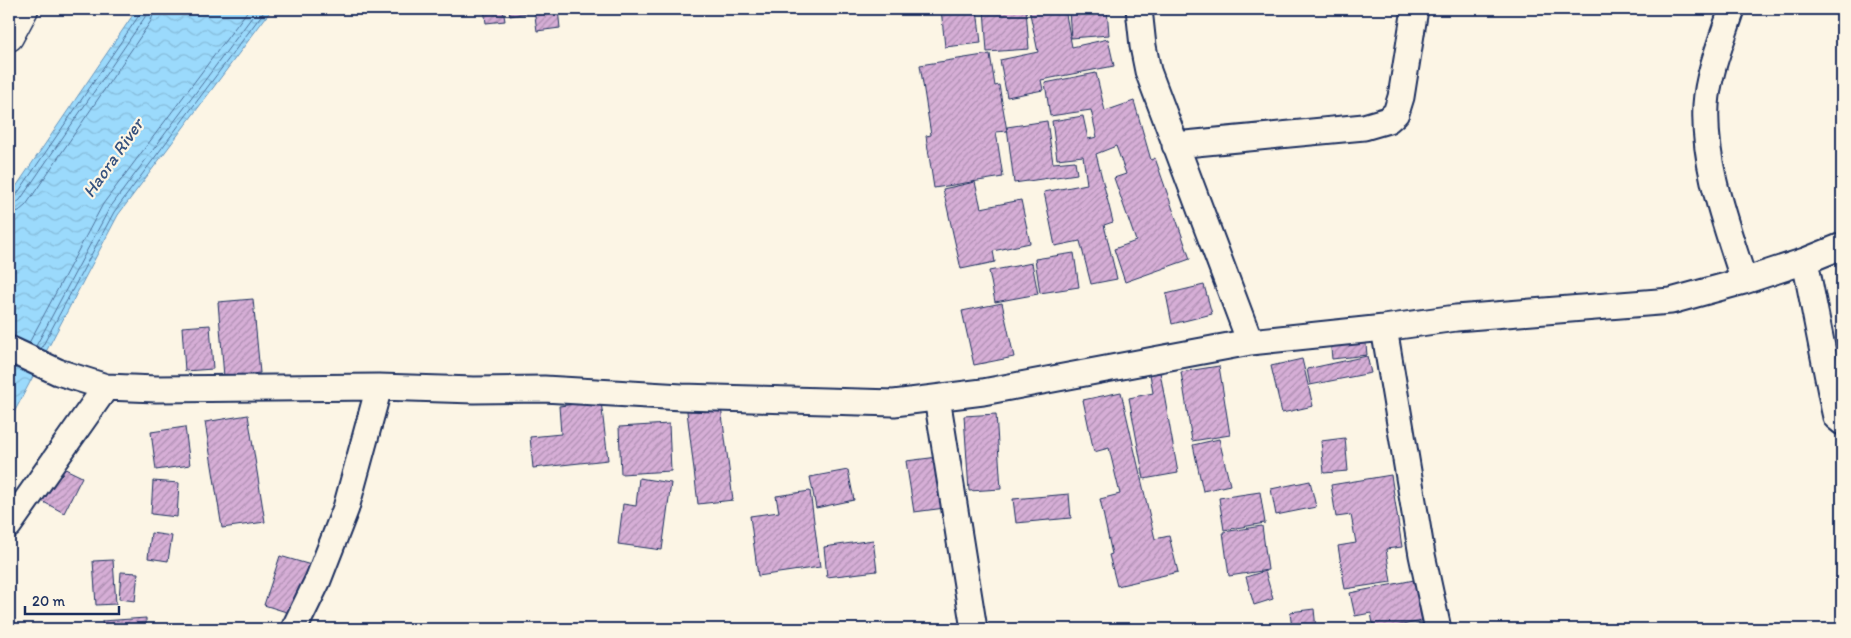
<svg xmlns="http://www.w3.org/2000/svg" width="1851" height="638" viewBox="0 0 1851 638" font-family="Itim,sans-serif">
<defs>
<pattern id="water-waves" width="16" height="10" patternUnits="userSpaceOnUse" patternTransform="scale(1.25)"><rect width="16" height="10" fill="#9bdafc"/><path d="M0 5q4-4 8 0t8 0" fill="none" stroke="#85bbda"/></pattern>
<pattern id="building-hatch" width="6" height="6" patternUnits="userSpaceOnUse" patternTransform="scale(1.25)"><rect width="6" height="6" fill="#d6aed6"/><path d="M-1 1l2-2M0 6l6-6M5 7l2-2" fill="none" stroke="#ad8eb1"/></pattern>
</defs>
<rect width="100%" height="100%" fill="#fcf5e5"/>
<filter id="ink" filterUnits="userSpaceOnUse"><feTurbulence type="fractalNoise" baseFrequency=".02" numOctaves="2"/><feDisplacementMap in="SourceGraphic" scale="10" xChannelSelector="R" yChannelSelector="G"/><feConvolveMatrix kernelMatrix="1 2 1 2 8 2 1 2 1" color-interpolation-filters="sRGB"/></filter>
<g filter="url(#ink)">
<path fill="url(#water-waves)" stroke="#6896bd" d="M137,9H272L118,215L9,422V197Z"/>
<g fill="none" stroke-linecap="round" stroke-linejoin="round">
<path stroke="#4e739d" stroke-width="1" d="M9,199L15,197L140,14L141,9
M9,205L15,204L20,200L145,17L147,9
M9,213L19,211L26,205L151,21L155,9
M29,343L103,204L249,9
M36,346L109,209L258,9
M41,349L114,212L266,9"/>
</g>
<path fill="url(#building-hatch)" stroke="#1b2f5e" d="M484,9H503L505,21L486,23Z
M509,9H526L527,13L510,16Z
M534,9H558L560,28L537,31Z
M941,9H977L981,43L945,47Z
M984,9H1026L1029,49L987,52Z
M1029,9H1065L1072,47L1108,39L1114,66L1041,80L1043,90L1007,97L1000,60L1038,52Z
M1107,9L1109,35L1071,38L1069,11Z
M990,54L995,86L999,85L1007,131L996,132L1003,177L934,188L926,136L931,135L920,65Z
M1096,73L1105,111L1134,101L1151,160L1155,158L1190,259L1125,282L1114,249L1136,241L1114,178L1126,174L1116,146L1096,154L1113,222L1104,225L1117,279L1091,284L1080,241L1055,246L1044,192L1087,184L1083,156L1057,159L1052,121L1083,116L1088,139L1097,137L1091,110L1050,116L1045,83Z
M1047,121L1053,163L1075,161L1077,174L1014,183L1007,127Z
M975,182L981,208L1021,200L1030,243L993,251L995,262L961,269L943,189Z
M1074,253L1079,287L1040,293L1035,259Z
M1032,263L1038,294L995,302L989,271Z
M1204,285L1212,314L1172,324L1166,294Z
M253,299L260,373L224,377L218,302Z
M1002,303L1014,357L974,365L962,311Z
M210,325L213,369L185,371L182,327Z
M1365,334L1367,355L1332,359L1330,338Z
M1367,356L1371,373L1310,385L1307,369Z
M1302,359L1313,406L1282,413L1271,366Z
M1219,366L1230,435L1192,441L1181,372Z
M1160,372L1178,473L1144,479L1129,398L1153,393L1150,374Z
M1121,392L1155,539L1169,536L1178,572L1117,586L1109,555L1112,554L1100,499L1120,494L1109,448L1094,452L1083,400Z
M720,399L733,500L698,504L686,403Z
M601,401L608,460L533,468L530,437L561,434L559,406Z
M996,414L1001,489L969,491L964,416Z
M248,415L265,522L222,528L205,422Z
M669,424L671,471L621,474L619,427Z
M185,427L190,465L156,470L151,432Z
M1345,438L1348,471L1324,473L1321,441Z
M1219,439L1230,485L1203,491L1193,445Z
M938,457L945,508L914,512L906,461Z
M55,464L82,477L64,513L38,499Z
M848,470L854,500L816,508L810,477Z
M1391,475L1402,547L1386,549L1391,582L1345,589L1338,546L1356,543L1351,515L1336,517L1331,485Z
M639,478L671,483L662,550L618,544L623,504L636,506Z
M153,481L179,483L177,517L151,514Z
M1310,481L1316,507L1276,515L1271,489Z
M810,491L820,567L758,576L750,516L779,512L776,496Z
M1260,492L1265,523L1224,530L1219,498Z
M1069,494L1071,518L1016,523L1013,499Z
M1262,526L1268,570L1229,576L1223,532Z
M151,533L172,536L168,561L148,558Z
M873,540L877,571L827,577L824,547Z
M280,556L311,565L296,615L264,605Z
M113,560L116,604L96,605L93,561Z
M1265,571L1273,599L1254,605L1246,577Z
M121,572L138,573L135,601L119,599Z
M1414,580L1422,621L1383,629H1374L1371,613L1355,616L1350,593Z
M1314,609L1316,629H1292L1290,612Z
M146,618V629H103L102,621Z
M1278,624L1279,629H1255Z
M1423,624L1424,629H1394Z"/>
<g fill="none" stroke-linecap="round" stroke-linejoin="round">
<g stroke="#1b2f5e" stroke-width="29">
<path id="street" d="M1139,9L1143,46L1148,71L1250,342
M1732,9C1722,40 1708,73 1706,105C1703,166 1726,224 1744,281
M1175,145L1364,127L1388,120L1396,113L1401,97L1415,9
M1805,261L1834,408L1836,417L1842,422
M1384,328L1422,555L1438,629
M9,349L58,372L106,387L156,389L379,387L474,390L544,389L682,397L894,403L983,392L1250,342L1384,328L1456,318L1671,301L1744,281L1805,261L1842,246
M937,398L974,629
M9,525L106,387
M294,629L318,580L346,508L379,387"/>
</g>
<g stroke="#1b2f5e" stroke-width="31">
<path id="secondary" d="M9,37L24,9"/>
</g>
<use href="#street" stroke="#fcf5e5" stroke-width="25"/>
<use href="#secondary" stroke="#fcf5e5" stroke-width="28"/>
</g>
</g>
<g text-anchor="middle" stroke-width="4.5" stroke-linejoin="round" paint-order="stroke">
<g font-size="18" font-style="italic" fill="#35517e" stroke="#fcf5e5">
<text transform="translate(113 158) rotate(-55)" y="6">Haora River</text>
</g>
</g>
<rect width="1851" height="638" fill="none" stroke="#fcf5e5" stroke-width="30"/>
<rect x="15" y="15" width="1821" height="608" fill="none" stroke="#1b2f5e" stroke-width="2" filter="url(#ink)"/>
<path d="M25 606v8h94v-8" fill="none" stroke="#1b2f5e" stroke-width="2.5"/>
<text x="32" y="606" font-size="15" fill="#1b2f5e" stroke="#fcf5e5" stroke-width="4" paint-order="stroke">20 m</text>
</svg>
